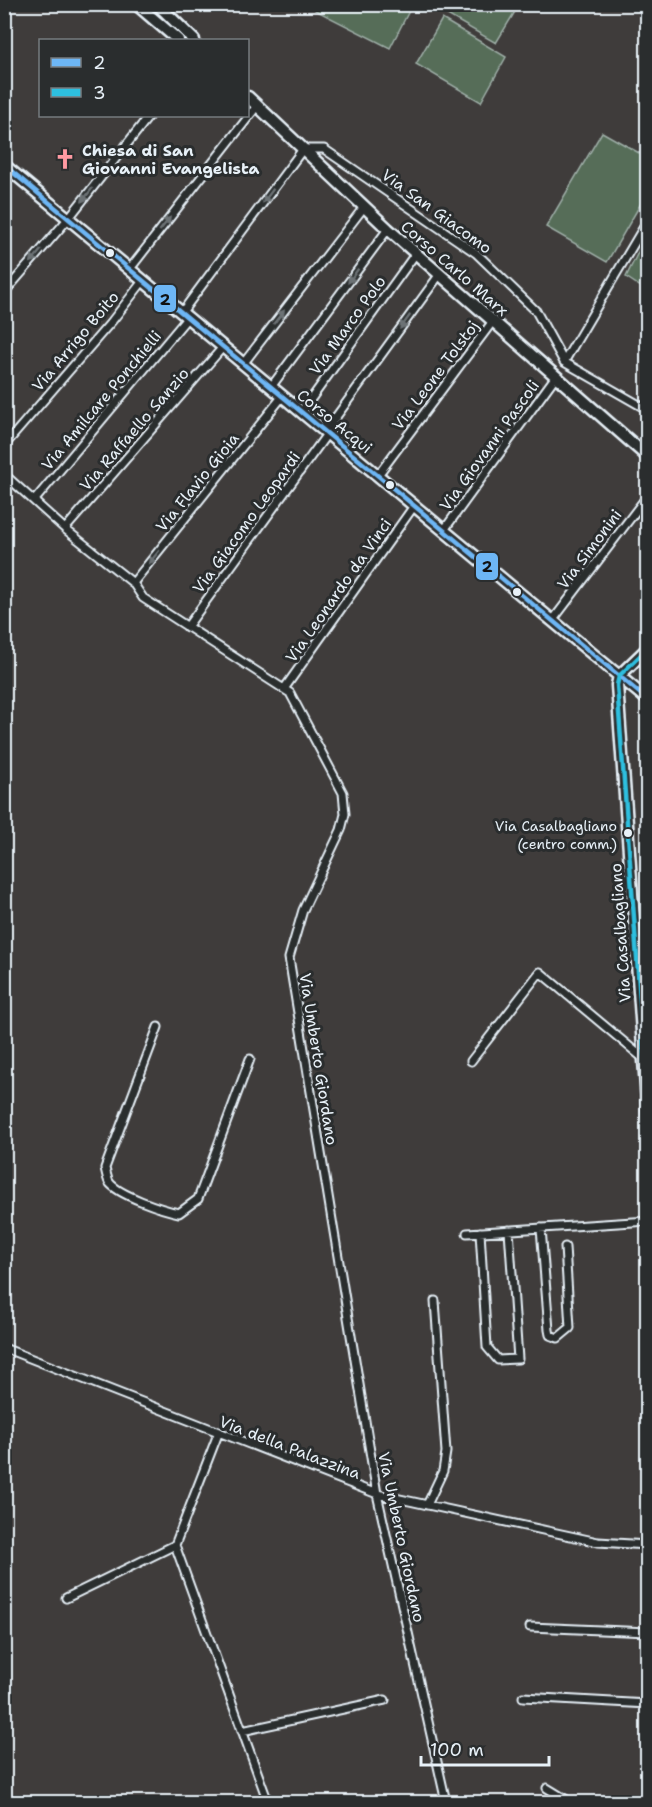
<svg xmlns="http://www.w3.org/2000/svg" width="652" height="1807" viewBox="0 0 652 1807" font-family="'Shantell Sans',sans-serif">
<rect width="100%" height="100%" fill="#3f3c3b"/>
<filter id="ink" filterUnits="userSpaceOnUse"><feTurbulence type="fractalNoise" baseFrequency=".0167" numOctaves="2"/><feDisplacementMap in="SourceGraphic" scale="12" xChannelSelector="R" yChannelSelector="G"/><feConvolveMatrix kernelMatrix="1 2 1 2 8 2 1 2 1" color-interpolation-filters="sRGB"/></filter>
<g filter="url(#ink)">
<path fill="#566d59" stroke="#9fafa8" stroke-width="1.5" d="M317,5V4L412,5L390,48L315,10Z
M430,5L519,4V5L496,43Z
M442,19L506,57L481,102L416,64Z
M602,132L648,158L647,193L607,262L546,227Z
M647,234L648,291H647L626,277Z"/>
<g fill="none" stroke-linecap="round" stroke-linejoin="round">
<g stroke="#e8f1f8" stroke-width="11">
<path id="street" d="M129,270L257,106
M4,293L68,219L149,116
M182,312L303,149H324L476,253L536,311L564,362L648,410
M564,362L648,220
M243,364L364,207
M271,387L388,229
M301,413L416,253
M325,432L440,274
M4,446L112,321L143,281
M4,474L65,529L133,583L143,598L290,693L343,793L345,814L341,830L303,910L289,958L377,1494L446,1802
M378,475L493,321
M34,501L188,317
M65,529L223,347
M444,530L556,376
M133,583L282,397
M553,620L648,495
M187,627L327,434
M284,689L414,506
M638,979L648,967
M158,1027L105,1168C106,1172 107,1178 109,1182C118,1195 163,1210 179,1213L198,1199L250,1059
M471,1061L540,972L643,1058
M541,1228L549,1330L550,1335L558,1338L570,1328L565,1247
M480,1232L487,1347L498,1360L518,1359L509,1230
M467,1233L648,1221
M4,1348L377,1494L598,1542L648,1545
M218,1434L175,1545L268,1802
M427,1505L443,1471L446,1452L435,1301
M66,1598L175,1545
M530,1627L648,1632
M523,1697L648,1704
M242,1731L385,1700
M547,1788L570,1802"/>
</g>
<g stroke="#e8f1f8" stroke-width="15">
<path id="secondary" d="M136,4L178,40
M157,4L194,40
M248,97L388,229L648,457
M4,165L648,700
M648,648L619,676L617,685L648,1116"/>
</g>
<use href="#street" stroke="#2a2d2e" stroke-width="7"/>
<use href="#secondary" stroke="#2a2d2e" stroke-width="10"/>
<g stroke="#2a2d2e" stroke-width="9">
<path id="bus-1" d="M4,165L648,700"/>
</g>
<g stroke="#2a2d2e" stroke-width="9">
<path id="bus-2" d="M648,648L619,676L617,685L648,1109"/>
</g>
<use href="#bus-1" stroke="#6db6f5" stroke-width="4.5"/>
<use href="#bus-2" stroke="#2dbfdf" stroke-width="4.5"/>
</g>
<defs><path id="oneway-solid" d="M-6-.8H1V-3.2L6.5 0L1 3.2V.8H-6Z" transform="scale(1.5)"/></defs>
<g fill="#6c7275">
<use href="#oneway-solid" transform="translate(87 195) rotate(128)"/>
<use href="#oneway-solid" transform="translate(268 196) rotate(127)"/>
<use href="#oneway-solid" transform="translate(165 224) rotate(-52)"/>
<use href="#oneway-solid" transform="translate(36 256) rotate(130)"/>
<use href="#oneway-solid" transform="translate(353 276) rotate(126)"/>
<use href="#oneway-solid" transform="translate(279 317) rotate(-52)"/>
<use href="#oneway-solid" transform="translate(405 322) rotate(126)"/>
<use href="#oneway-solid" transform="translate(154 557) rotate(129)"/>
</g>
</g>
<defs>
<g id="church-bare" transform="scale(1.62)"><path d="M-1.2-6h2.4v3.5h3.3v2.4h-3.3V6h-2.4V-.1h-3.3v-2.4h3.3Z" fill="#ff9aa2" stroke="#2a2d2e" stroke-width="2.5" paint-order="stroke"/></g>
</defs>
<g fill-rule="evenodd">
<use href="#church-bare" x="65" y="159"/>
</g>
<g fill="#e8f1f8" stroke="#2a2d2e" stroke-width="2">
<circle cx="110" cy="253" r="5"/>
<circle cx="390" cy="485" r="5"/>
<circle cx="517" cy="592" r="5"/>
<circle cx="628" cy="833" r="5"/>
</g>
<g text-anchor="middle" stroke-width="6" stroke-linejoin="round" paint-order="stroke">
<g font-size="14" fill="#e8f1f8" stroke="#2a2d2e" text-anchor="end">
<text x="617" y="831">Via Casalbagliano<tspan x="617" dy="18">(centro comm.)</tspan></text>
</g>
<g font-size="16" font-weight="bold" fill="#e8f1f8" stroke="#2a2d2e" text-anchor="start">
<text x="82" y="156">Chiesa di San<tspan x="82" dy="18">Giovanni Evangelista</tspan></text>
</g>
<g font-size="16" fill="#e8f1f8" stroke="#2a2d2e">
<text transform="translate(437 211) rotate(36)" y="6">Via San Giacomo</text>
<text transform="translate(455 268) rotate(41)" y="6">Corso Carlo Marx</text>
<text transform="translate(347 325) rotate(-54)" y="6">Via Marco Polo</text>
<text transform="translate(75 341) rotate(-50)" y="6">Via Arrigo Boito</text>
<text transform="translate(435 375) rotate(-53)" y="6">Via Leone Tolstoj</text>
<text transform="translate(101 400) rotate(-50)" y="6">Via Amilcare Ponchielli</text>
<text transform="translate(335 421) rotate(39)" y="6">Corso Acqui</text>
<text transform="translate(134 429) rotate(-49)" y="6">Via Raffaello Sanzio</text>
<text transform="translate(489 445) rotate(-54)" y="6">Via Giovanni Pascoli</text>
<text transform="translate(197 482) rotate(-51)" y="6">Via Flavio Gioia</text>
<text transform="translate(246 522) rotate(-54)" y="6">Via Giacomo Leopardi</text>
<text transform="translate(589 549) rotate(-53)" y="6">Via Simonini</text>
<text transform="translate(338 590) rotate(-55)" y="6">Via Leonardo da Vinci</text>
<text transform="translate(620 933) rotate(-94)" y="6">Via Casalbagliano</text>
<text transform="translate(319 1059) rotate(81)" y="6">Via Umberto Giordano</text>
<text transform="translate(290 1447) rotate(21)" y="6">Via della Palazzina</text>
<text transform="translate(402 1537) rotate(78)" y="6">Via Umberto Giordano</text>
</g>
</g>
<g stroke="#2a2d2e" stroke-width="2">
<rect x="153" y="284" width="24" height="29" rx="6" fill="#6db6f5"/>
<rect x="475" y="552" width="24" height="29" rx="6" fill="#6db6f5"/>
</g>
<g font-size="16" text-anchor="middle" font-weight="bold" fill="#111">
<text x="165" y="305">2</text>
<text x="487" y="572">2</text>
</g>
<rect width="652" height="1807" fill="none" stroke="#2a2d2e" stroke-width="24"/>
<rect x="12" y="12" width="628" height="1783" fill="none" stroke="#e8f1f8" stroke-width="2" filter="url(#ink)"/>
<rect x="39" y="39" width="210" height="78" fill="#2a2d2e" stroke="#767b7f" stroke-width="1.5"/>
<rect x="51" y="58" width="30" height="9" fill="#6db6f5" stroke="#767b7f" stroke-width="1.5"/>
<text x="93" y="69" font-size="18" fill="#e8f1f8">2</text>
<rect x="51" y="88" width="30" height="9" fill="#2dbfdf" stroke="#767b7f" stroke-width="1.5"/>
<text x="93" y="99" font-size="18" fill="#e8f1f8">3</text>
<path d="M421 1756v9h128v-9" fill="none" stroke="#e8f1f8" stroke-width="3"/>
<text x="430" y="1756" font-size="18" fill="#e8f1f8" stroke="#2a2d2e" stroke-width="4.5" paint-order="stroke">100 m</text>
</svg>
